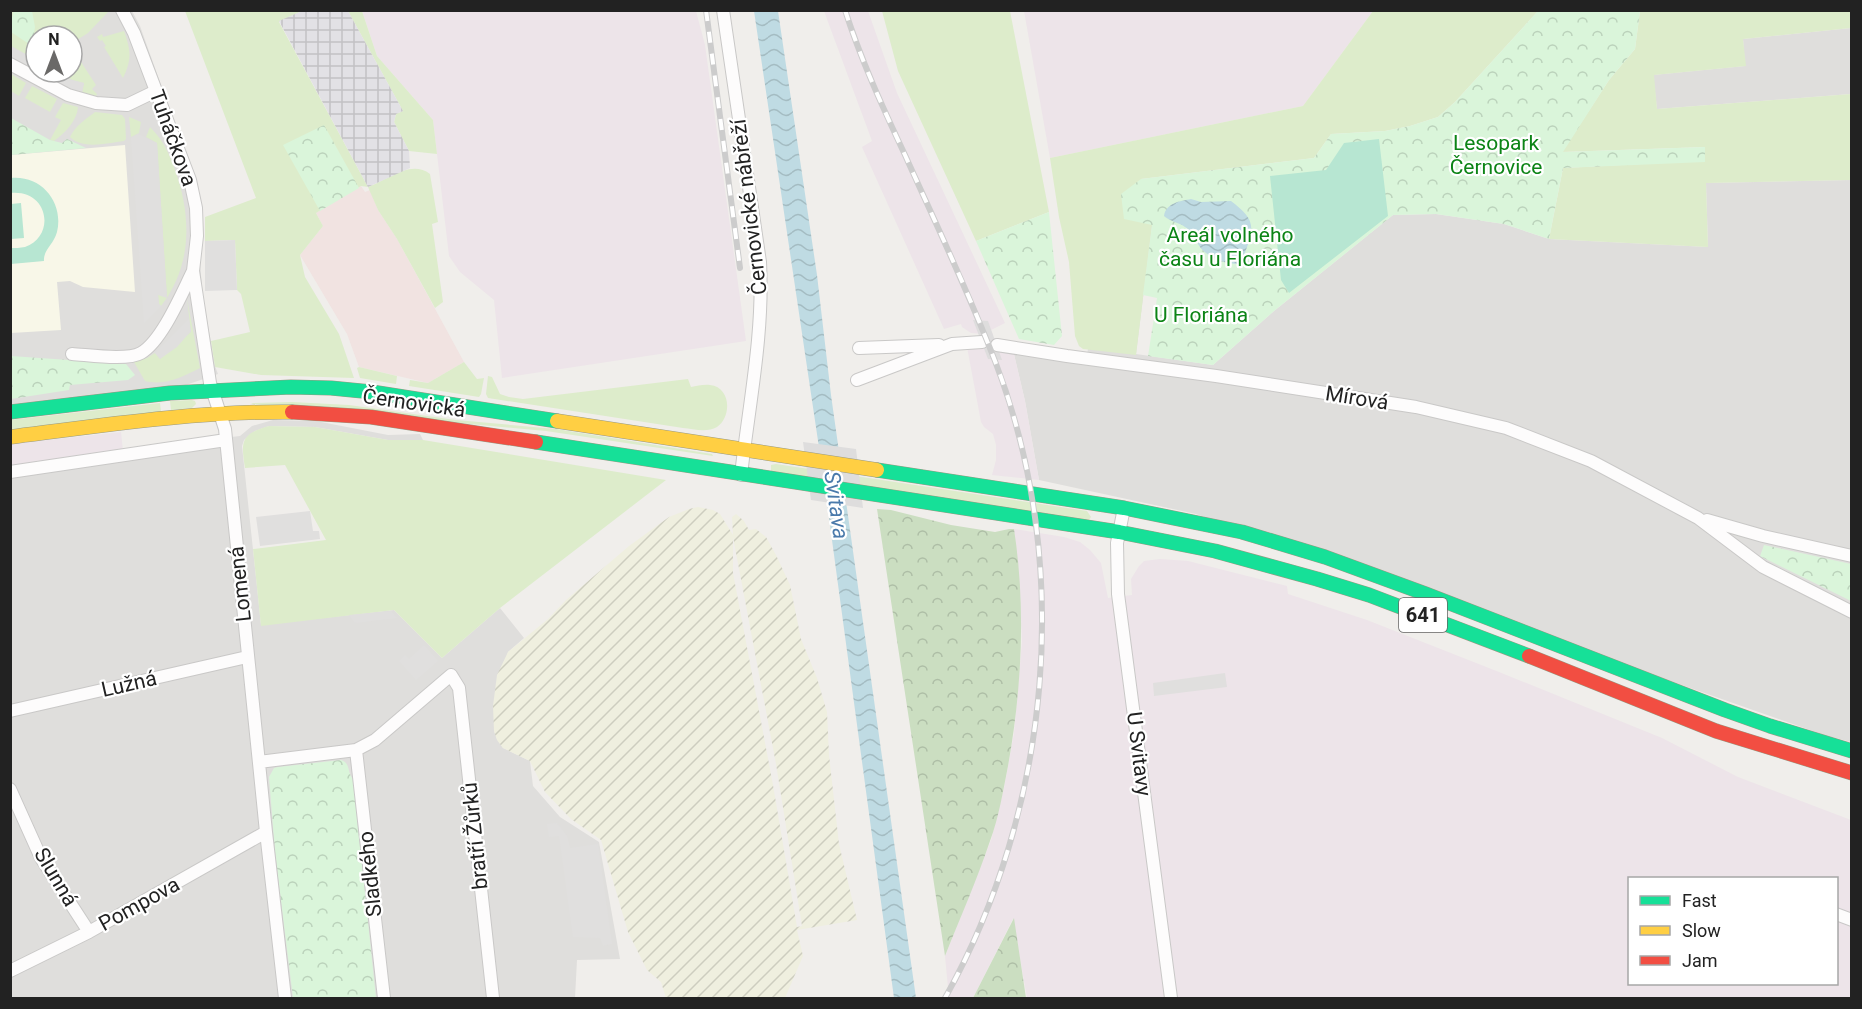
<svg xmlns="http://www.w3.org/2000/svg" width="1862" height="1009" viewBox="0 0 1862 1009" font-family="Roboto,sans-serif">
<defs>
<pattern id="farmland-furrows" width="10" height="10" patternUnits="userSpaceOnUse" patternTransform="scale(1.5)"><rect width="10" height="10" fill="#efefdf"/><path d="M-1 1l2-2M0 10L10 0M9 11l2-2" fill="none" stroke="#cdcdbf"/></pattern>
<pattern id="forest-crowns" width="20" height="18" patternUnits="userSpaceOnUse" patternTransform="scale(1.5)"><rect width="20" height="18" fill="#cbdec1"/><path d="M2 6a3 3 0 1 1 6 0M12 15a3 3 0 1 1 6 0" fill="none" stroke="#aebea6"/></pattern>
<pattern id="park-crowns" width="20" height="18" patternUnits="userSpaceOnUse" patternTransform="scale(1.5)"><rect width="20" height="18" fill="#daf5da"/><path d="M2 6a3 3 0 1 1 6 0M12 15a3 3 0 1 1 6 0" fill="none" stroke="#bbd2bb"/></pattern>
<pattern id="plaza-grid" width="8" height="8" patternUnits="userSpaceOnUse" patternTransform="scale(1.5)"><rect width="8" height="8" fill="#e2e1e5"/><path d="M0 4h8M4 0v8" fill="none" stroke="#c2c1c4"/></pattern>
<pattern id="water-waves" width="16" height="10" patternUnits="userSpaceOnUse" patternTransform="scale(1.5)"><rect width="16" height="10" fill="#bfdbe3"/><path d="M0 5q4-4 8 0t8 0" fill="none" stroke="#a4bcc2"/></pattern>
</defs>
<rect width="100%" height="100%" fill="#f0eeeb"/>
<path fill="#dfdedc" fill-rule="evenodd" d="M11,11H132L140,26L195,180L203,237L200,264L203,297L215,366L218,374L186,385L11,405ZM36,36H72V72H36Z
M1851,28V94L1657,109L1653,75L1745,66L1743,39Z
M1851,180V742L1824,735L1196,514L1039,480L1025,401L1013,350L1086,361L1089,343L1152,225L1136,354L1213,365L1274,311L1393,215L1436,214L1504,224L1549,239L1708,247L1706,183Z
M273,420L316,421L388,435L420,434L423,440H388L315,427L269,426L255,431L244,440L242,446L261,625L394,610L442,658L500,608L524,638L508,652L494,731L497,739L503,748L530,761L533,786L560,817L599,842L620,959L577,960L575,998H11L10,466L197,441L240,436L252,426Z"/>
<path fill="#f1e3e1" d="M361,186L365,192L370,190L378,210L397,239L464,362L428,383L359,367L347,334L300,255L323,226L316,213Z"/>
<path fill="#ede4e9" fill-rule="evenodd" d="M362,11H696L705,45L746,341L502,378L494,300L460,272L449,256L433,120L377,56Z
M824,11H868L897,93L1005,323L991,330L993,335L971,333L962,327L961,324L944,329L862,147L872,141Z
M1024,11H1373L1303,106L1050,158Z
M971,346L1013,350L1025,401L1039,480L992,475L996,460V445L993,434L984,427L981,422L967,347Z
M121,432L123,451L11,466V444Z
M1014,529L1064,537L1080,542L1090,550L1101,563L1108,598L1132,595L1131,579L1139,566L1144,561L1160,559L1188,561L1287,586L1288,594L1367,620L1499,672L1662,738L1738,777L1851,820V998H1027L1013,919L973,998H949L945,956L991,840L1004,788L1014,733L1022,642L1020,592ZM1630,878H1836V984H1630Z"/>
<path fill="#f8f7e8" d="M125,145L135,292L83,287L70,281L57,282L61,330L11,333V155Z"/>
<path fill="url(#farmland-furrows)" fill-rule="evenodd" d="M698,507L713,510L720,514L733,535L732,517L736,514L744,521L749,530L756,529L766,537L776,555L790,585L801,639L817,678L827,712L829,755L839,844L857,920L797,930L803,956L785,998H666L661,982L647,970L628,932L601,840L571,819L545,792L530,761L503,748L497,740L494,731L493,706L497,675L508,652L548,619L566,600L629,546L669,517L689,509ZM733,537L776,764L802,926L797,927L773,785L733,573Z"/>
<path fill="#ddeccb" d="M10,11H109L88,33L72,43V36H36V60L11,46Z
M185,11H302L279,22L368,187C387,180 411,159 430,174L438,222L432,224L443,302L435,308L397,239L378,210L368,187L361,186L316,213L323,226L300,255L305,277L339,334L354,378L261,375L215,367L211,341L250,332L241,294L237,290L235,240L205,241V217L256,198Z
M348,11H362L377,56L433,120L437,154L409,151L394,122L396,114L403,111Z
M882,11H1010L1049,212L976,241L898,71Z
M1373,11H1538L1455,102L1438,117L1410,126L1385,131L1331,134L1314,158L1141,179L1152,225L1136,355L1083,349L1079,346L1075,336L1069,262L1059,217L1050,158L1303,106Z
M1640,11H1851V28L1743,39L1746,66L1654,75L1657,109L1851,94V180L1706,183L1708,247L1549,239L1563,168L1681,162L1705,147L1562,152L1609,80L1635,49Z
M124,31C131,51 132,59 123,78L104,47L106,46L102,40L100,41L97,37L102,34L103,37Z
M79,59L96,85L92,89L97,94L96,96L82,93L84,83L72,80L58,72H72V63Z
M11,74L26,83L19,96L11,91Z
M32,86L57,99L50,112L25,98Z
M63,103L78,107C77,121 65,133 54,141L50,140L61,120L55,117Z
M95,112L122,115L125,119L126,139L124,141C107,143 83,150 70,137C75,126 86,119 95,112Z
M129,117L141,122L139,133L131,137Z
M150,127C163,140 169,153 175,170C192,217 192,266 161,306L159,304L158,294L167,297L157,143L146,137Z
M187,299L200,368C182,377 165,386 145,381L134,362L147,358L155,353L160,359L191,332Z
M464,362L477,379L484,378L481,394L479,397L409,386L410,380L428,383Z
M359,367L397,376L396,384L360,378L357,368Z
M488,376L492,377L500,394L509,397L523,399L688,379L691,387C697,386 704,384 710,385C731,387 732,417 717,427C707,433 693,429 683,428L488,398L486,394Z
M192,400L195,401L196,404L192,408L171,410L170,401Z
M292,402L349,405L456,420L556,429L712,454L713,456L546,431L251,404L253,403Z
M160,403L161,412L11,430L10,420Z
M269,426L315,427L388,440H423L666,480L500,608L442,658L394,610L261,626L253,549L326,540L285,465L245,468C241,442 240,434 269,426Z
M776,464L1087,511L1091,517L1088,521L771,471V465Z"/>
<path fill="url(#forest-crowns)" d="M877,509L891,510L951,525L995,532L1009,529H1014C1026,607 1022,688 1008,766C1003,791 999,817 990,841C977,880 960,918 945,956Z
M1014,918L1026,998H973Z"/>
<path fill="url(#park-crowns)" d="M14,11H32L35,27L32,46L11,32V21Z
M1538,11H1640L1635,49L1609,80L1563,152L1705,147V162L1563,168L1549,239L1504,224L1436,214L1393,215L1274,311L1213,365L1148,356L1157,298L1143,295L1152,225L1124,219L1121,194L1141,179L1314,158L1331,134L1385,131L1410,126L1438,117L1455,102Z
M11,118L50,140L62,143L67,139L86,148L11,155Z
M324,125L359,188L320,211L283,145Z
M1049,212L1062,336L1054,345L1019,339L976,241Z
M11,356L126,364L135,375L128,380L70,385L69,390L11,399Z
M1764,545L1851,564V601L1760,556Z
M341,760C351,763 347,773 353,779L376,998H293L275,852L269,777L274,768L278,767Z"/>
<path fill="#b7e6d2" d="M1379,139L1388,216L1289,293L1281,280L1270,176L1326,170L1344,143Z
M11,178C42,175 64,203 57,232C54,244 43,250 44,261L11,264V248C15,248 20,248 25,247C56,236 49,190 11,193Z
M21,203L24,238L11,239V204Z"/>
<path fill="#e0dfde" d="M11,46L36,60V71L11,57Z
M39,72H58L72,80L84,83L82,93L73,90Z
M138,134L157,143L167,298L158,295L159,304L161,306L144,323L131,138Z
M235,240L237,290L205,291V241Z
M189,319L191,331L177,347L160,359L155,353Z
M310,511L313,531H319L320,539L260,546L256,517Z
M391,611L397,618L355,623L349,615Z
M424,645L438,661L416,680L399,661L405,655L409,659Z
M1225,673L1227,687L1154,696L1153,683Z
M557,823L567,836L570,848L598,844L612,944L603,946L600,938L573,937L559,836L549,837L547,824Z"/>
<path fill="url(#plaza-grid)" d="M302,11H348L403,111L396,114L394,122L409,151L410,168L368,187L279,21Z"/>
<path fill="url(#water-waves)" d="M754,11H778L817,275L831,395L916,998H894L824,481Z
M1191,199L1201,202L1231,201C1249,215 1257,223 1247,247C1245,253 1243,259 1238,264C1224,264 1203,256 1197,242C1194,236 1192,231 1185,227C1178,222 1171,222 1164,216C1166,203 1180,201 1191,199Z"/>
<path fill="#dedddd" d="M973,320L988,321L1002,360L988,359Z
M803,442L856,449L863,508L811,500Z"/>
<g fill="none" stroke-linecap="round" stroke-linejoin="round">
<g stroke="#c9c8c7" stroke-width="14">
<path id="street" d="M122,10L134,33L156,91L190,180L196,208L197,236L193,271L210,383L225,429L266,832L285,998
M723,10L760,262C764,333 749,404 741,475
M10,64L68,95L96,103L127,105L156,91
M997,345L1067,356L1216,376L1416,407L1506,428L1591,461L1698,518L1763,567L1852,612
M859,348L939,345
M72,354C89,355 127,361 141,353C162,341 182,293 193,271
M857,380L952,344L982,342
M10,472L226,440
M1124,508L1117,543L1118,594L1171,998
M1707,520L1763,536L1852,556
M10,711L247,657
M356,750L384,998
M259,762L356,750L375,740L451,675L459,688L493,998
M10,789L41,858L89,932
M1836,914L1852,920
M10,971L89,932L266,832"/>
</g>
<g stroke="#999a82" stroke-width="15">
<path id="fast" d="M10,412L170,393L291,387L331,388L372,392L557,421
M536,442L1119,532
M877,470L1124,508
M1124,508L1242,532L1325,557L1426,594L1725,710L1770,726L1852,751
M1119,532L1215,551L1317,579L1369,595L1529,656"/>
</g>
<g stroke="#999a82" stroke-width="15">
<path id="slow" d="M557,421L877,470
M10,437C104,425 197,411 292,412"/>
</g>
<g stroke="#999a82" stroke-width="15">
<path id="jam" d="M292,412L371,417L536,442
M1529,656L1716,731L1852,773"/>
</g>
<use href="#street" stroke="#fdfcfc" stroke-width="12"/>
<use href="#fast" stroke="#16e098" stroke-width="14"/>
<use href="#slow" stroke="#ffcf43" stroke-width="14"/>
<use href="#jam" stroke="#f24e42" stroke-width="14"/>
<g stroke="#ccc" stroke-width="6">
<path id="rail" d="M706,10L740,268
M845,10C861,60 883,108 905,155C936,224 968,291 995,361C1074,566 1051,809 945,998"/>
</g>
<use href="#rail" stroke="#fff" stroke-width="4" stroke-dasharray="11" stroke-linecap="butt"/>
</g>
<g text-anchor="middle" stroke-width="4.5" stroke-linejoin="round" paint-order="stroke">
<rect fill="#fff" stroke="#646464" stroke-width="1.5" x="1399" y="598" width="48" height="34" rx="4.5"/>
<g font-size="20" font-weight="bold" fill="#222">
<text x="1423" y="622">641</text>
</g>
<g font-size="21" fill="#222" stroke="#fff">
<text transform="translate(173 138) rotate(70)" y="7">Tuháčkova</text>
<text transform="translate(749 207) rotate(-97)" y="7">Černovické nábřeží</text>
<text transform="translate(1357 398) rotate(9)" y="7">Mírová</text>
<text transform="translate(414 403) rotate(8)" y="7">Černovická</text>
<text transform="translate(240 584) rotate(-96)" y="7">Lomená</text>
<text transform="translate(129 684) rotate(-13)" y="7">Lužná</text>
<text transform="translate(1139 754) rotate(83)" y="7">U Svitavy</text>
<text transform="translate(475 836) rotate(-96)" y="7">bratří Žůrků</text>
<text transform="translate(370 874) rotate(-96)" y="7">Sladkého</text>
<text transform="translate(56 877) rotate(59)" y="7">Slunná</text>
<text transform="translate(139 904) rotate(-29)" y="7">Pompova</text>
</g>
<g font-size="21" fill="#0c8416" stroke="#fff">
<text x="1496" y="150">Lesopark<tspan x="1496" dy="24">Černovice</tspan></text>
<text x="1230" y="242">Areál volného<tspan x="1230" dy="24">času u Floriána</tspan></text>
<text x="1201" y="322">U Floriána</text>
</g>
<g font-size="22" font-style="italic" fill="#4a7aab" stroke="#fff">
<text transform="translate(837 505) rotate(82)" y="8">Svitava</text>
</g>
</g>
<rect width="1862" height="1009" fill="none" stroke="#222222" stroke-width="24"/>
<rect x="1628" y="877" width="210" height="108" fill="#ffffff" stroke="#a7a7a7" stroke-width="1.5"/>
<rect x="1640" y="896" width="30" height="9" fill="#16e098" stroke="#a7a7a7" stroke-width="1.5"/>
<text x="1682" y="907" font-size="18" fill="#222222">Fast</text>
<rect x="1640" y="926" width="30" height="9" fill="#ffcf43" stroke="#a7a7a7" stroke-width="1.5"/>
<text x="1682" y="937" font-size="18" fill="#222222">Slow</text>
<rect x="1640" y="956" width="30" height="9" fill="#f24e42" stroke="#a7a7a7" stroke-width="1.5"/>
<text x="1682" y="967" font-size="18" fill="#222222">Jam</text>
<g transform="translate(54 54)"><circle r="28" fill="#ffffff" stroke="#a7a7a7" stroke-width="1.5"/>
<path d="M0-4.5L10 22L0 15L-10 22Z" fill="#6a6968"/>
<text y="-9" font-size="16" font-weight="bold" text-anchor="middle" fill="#222222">N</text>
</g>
</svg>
